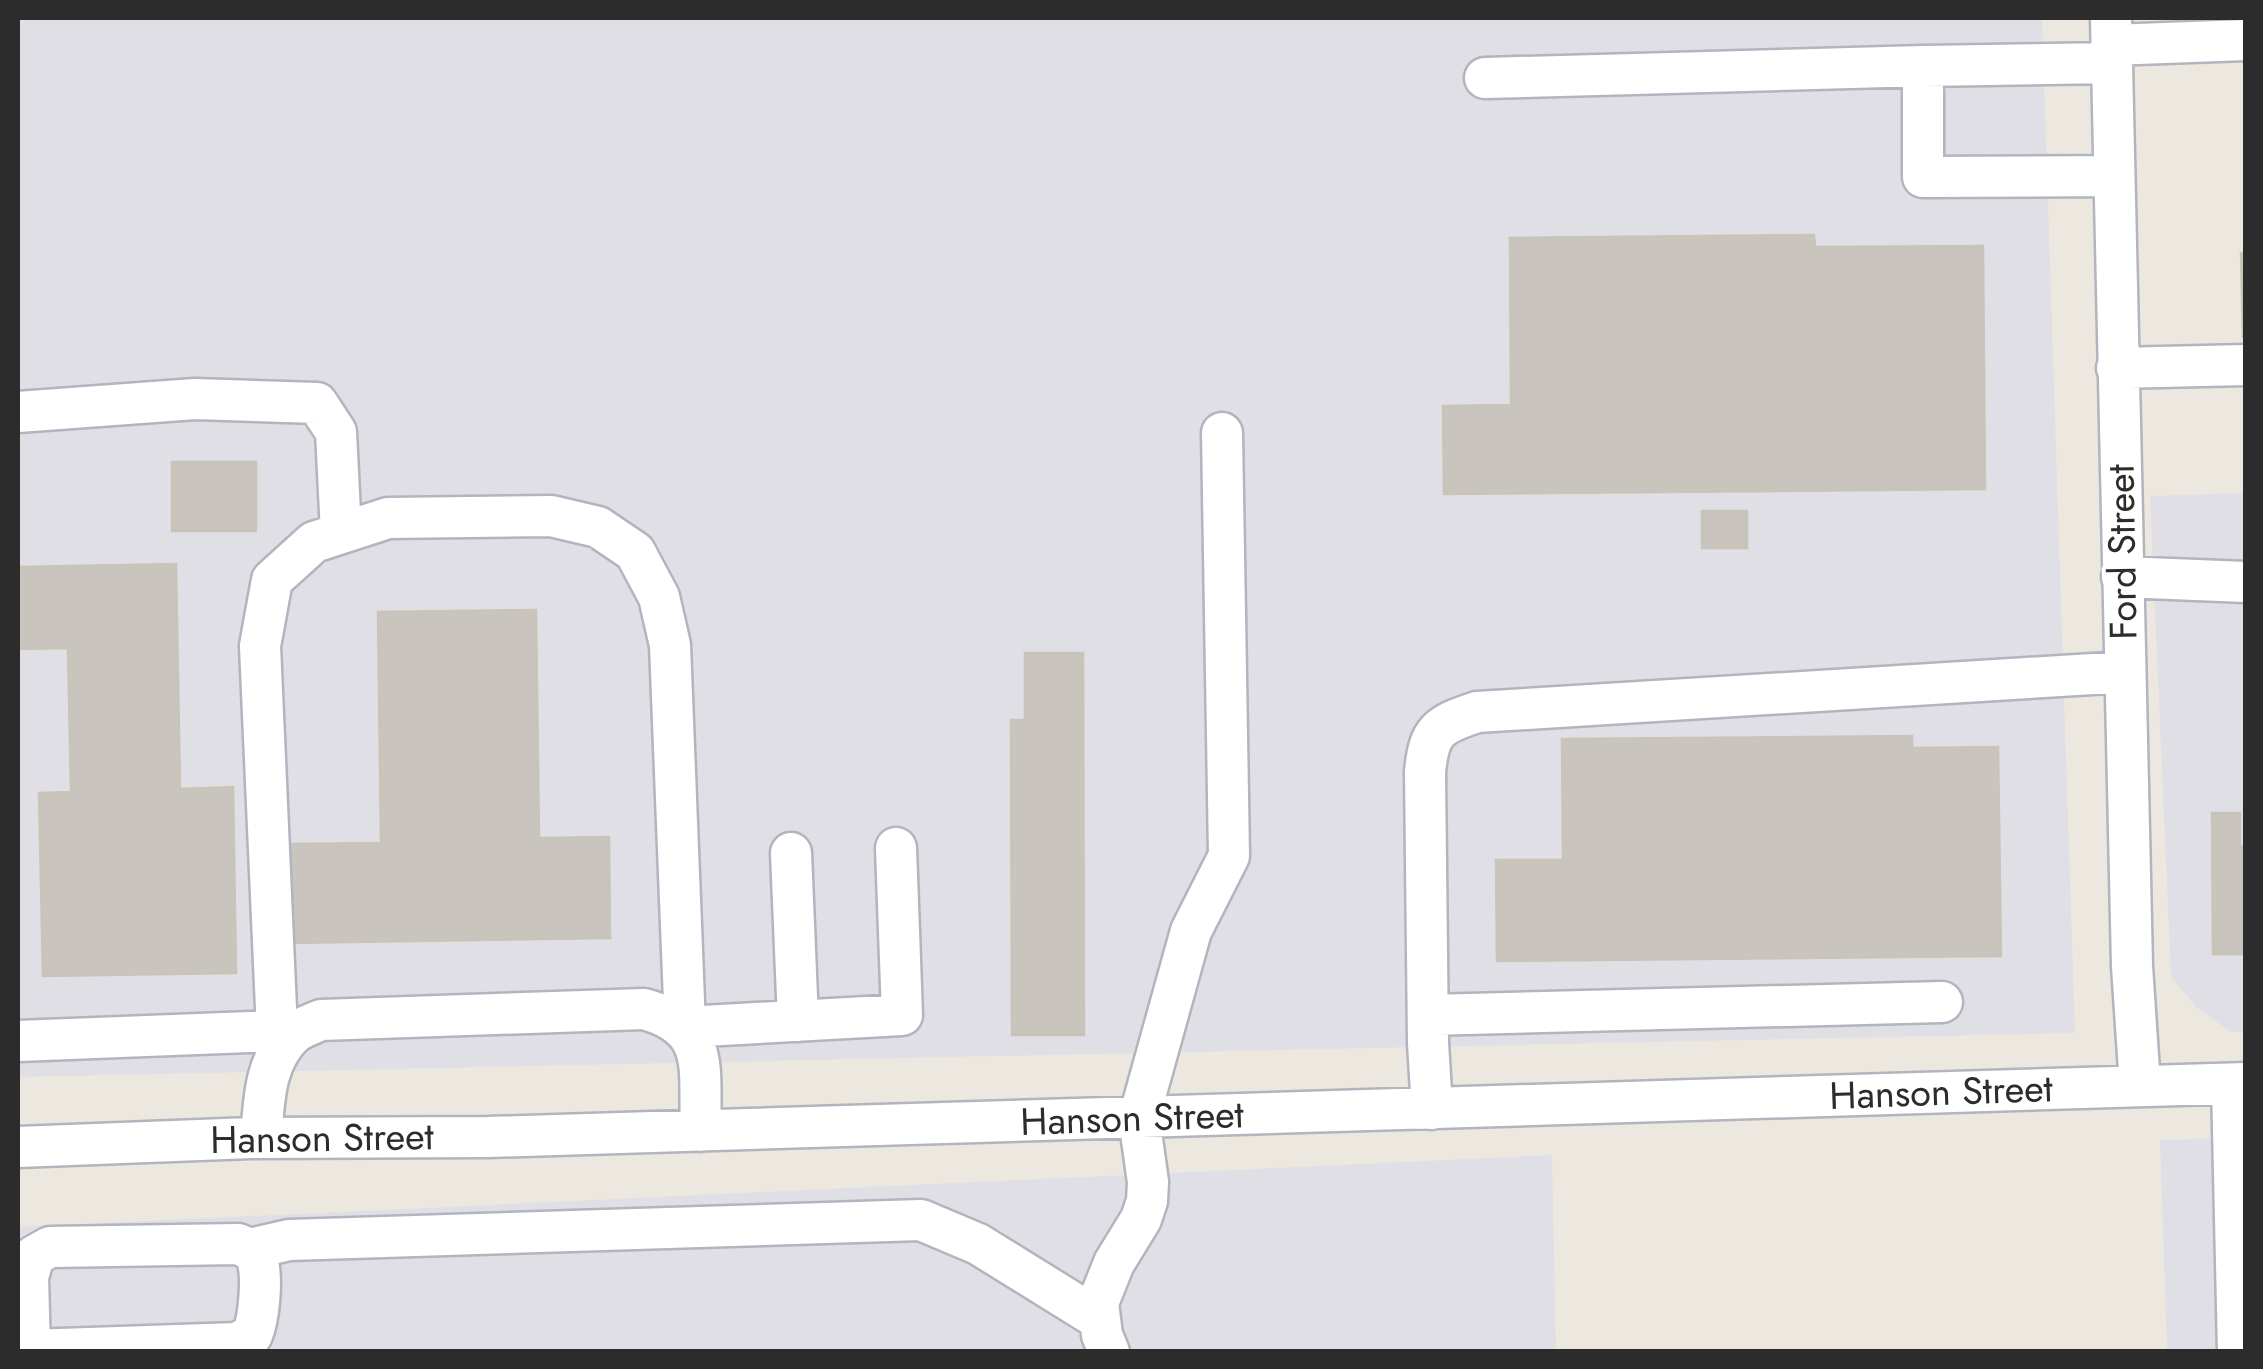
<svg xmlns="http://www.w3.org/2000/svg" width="2263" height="1369" viewBox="0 0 2263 1369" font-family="Jost,sans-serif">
<rect width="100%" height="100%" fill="#ede8df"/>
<path fill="#e1dfe6" d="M18,18H2042L2075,1033L18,1077Z
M2245,493V1032H2231L2197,1008L2171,977L2150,496Z
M2245,1138V1351H2167L2160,1140Z
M1552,1155L1556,1351H18V1227Z"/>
<path fill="#c9c4be" stroke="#c8c4b8" stroke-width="2.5" d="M1814,235L1815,247L1983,246L1985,489L1444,494L1443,406L1511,405L1510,238Z
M2241,253H2246V337H2243Z
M172,462H256V531H172Z
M1702,511H1747V548H1702Z
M176,564L180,789L233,787L236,973L43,976L39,793L71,792L68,648L18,649V567Z
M536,610L539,838L609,837L610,938L291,943L289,844L381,843L378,612Z
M1025,653H1083L1084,1035H1012L1011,720H1025Z
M1912,736V748L1998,747L2001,956L1497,961L1496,860H1563L1562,739Z
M2212,813H2240V846H2246V954H2213Z"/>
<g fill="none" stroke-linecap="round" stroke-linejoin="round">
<g stroke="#b2b4bf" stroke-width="45">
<path id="minor" d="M2111,18L2132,966L2140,1086
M2111,45L2246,40
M2111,63L1923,66V177L2113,176
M1485,78L1923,66
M2117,368L2246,365
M18,412L195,399L317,403L336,432L341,533
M2122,577L2246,582
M791,853L798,1021
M1428,1015L1942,1002
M18,1041L277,1031
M278,1054L260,646L272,580L314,542L388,518L551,516L598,527L635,552L659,597L670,645L685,1027L902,1015L896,848
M2232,1084L2238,1352
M1432,1109L1428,1043L1425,772C1429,730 1438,725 1477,712L2125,672
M261,1138C264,1102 264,1061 293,1034C300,1028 312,1024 321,1020L644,1009C713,1028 698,1070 701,1131
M18,1147L251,1138L488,1137L2246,1083
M250,1249L289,1240L921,1220L978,1244L1099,1319
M30,1350L237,1343L252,1335C259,1319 263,1277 257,1259C254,1251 246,1247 238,1244L50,1247L34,1256L28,1277L30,1352
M1109,1352L1102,1335L1098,1303L1114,1263L1141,1219L1147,1201L1148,1182L1139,1118L1191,931L1229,856L1222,433"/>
</g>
<use href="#minor" stroke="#fff" stroke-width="40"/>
</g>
<g text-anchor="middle" stroke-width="8" stroke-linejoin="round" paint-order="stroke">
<g font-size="38" fill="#2c2c2c" stroke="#fff">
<text transform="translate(2122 552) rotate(-91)" y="13">Ford Street</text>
<text transform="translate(1941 1092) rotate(-2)" y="13">Hanson Street</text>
<text transform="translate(1132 1118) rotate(-2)" y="13">Hanson Street</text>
<text transform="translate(322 1138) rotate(-1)" y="13">Hanson Street</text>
</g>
</g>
<rect width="2263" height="1369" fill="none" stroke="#2c2c2c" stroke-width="40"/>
</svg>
